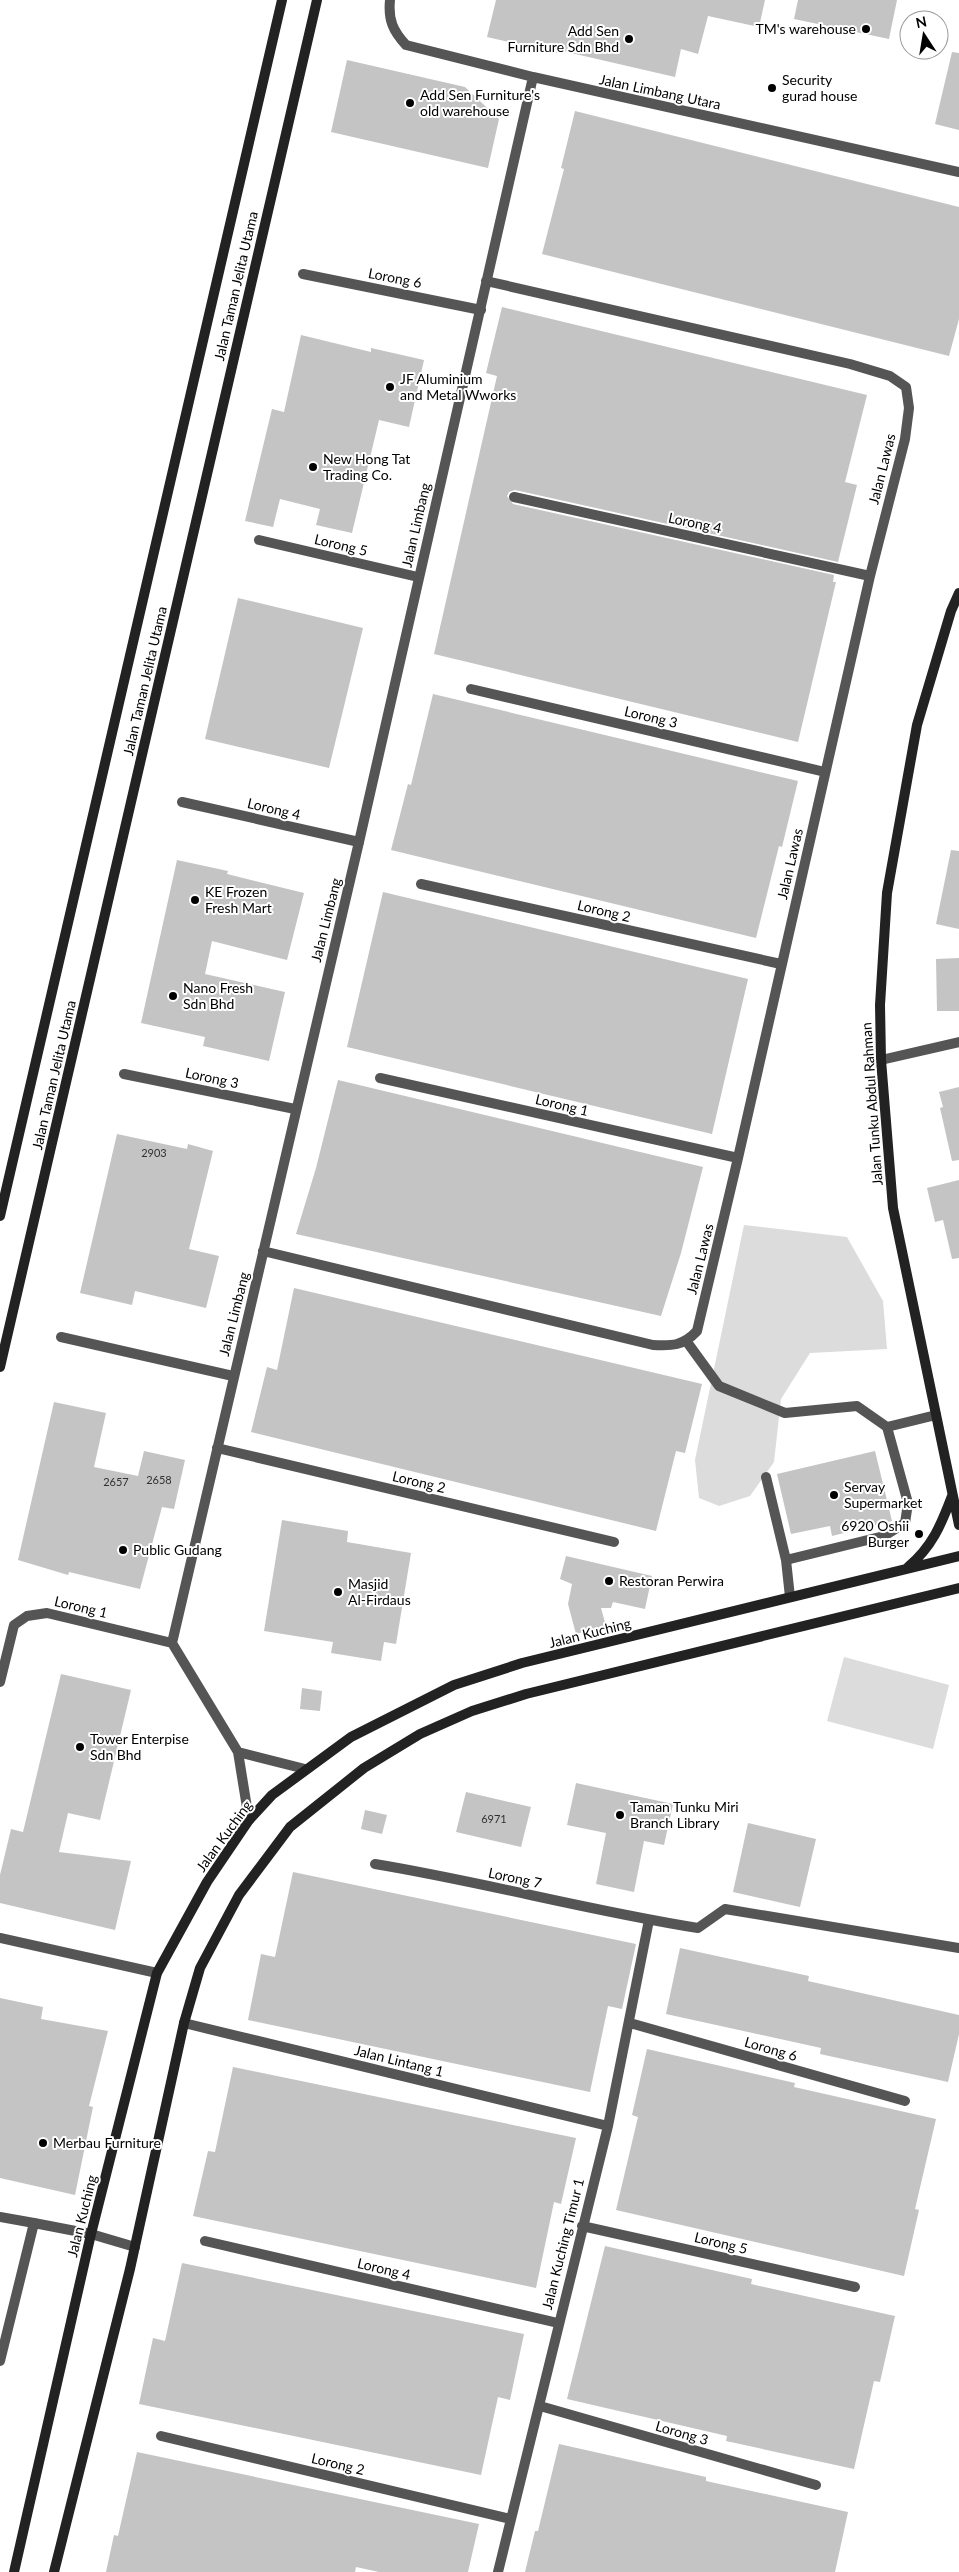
<svg xmlns="http://www.w3.org/2000/svg" width="959" height="2572" viewBox="0 0 959 2572" font-family="Lato,sans-serif">
<rect width="100%" height="100%" fill="#fff"/>
<path fill="#dcdcdc" d="M744,1225L847,1237L883,1301L887,1349L810,1353L781,1399L774,1462L750,1496L719,1506L699,1498L695,1460Z
M844,1657L949,1685L933,1749L827,1721Z"/>
<path fill="#c4c4c4" d="M496,0H765L759,27L708,16L698,54L681,49L675,77L558,50L557,53L487,37Z
M798,0H897L889,39L794,19Z
M952,52L959,53V130L935,124Z
M347,60L465,87L499,119L488,168L331,132Z
M575,111L959,207V319L949,356L542,254L564,169L561,168Z
M502,307L867,395L845,482L857,485L838,562L515,490L509,492L507,496L513,504L834,575L833,582H836L798,742L434,654L497,376L486,373Z
M301,335L371,352V348L424,360L409,427L379,420L352,533L316,525L320,509L280,499L273,527L245,521L272,409L284,412Z
M238,598L363,628L329,768L205,739Z
M433,694L798,781L782,847L779,846L756,938L391,850L408,784L411,785Z
M951,850L959,851V929L936,924Z
M177,860L228,871L227,874L304,893L287,960L212,941L205,974L285,992L269,1061L203,1046L205,1037L141,1023Z
M383,892L748,979L712,1134L347,1047Z
M959,958V1011H937L936,959Z
M338,1080L703,1167L681,1253L661,1316L296,1234L316,1168Z
M959,1087V1160L952,1161L940,1108L943,1107L939,1092Z
M117,1134L187,1149L188,1144L213,1151L189,1249L219,1256L206,1308L135,1291L132,1305L80,1293Z
M959,1180V1258L952,1259L943,1220L935,1222L927,1188Z
M294,1288L702,1384L685,1453L676,1451L656,1531L251,1432L267,1367L277,1370Z
M54,1402L106,1413L94,1467L138,1476L144,1451L185,1460L174,1509L162,1507L140,1589L69,1572L68,1575L18,1560Z
M875,1451L892,1521L832,1536L830,1526L791,1534L777,1474Z
M282,1520L348,1531L347,1542L411,1553L396,1644L384,1642L381,1661L331,1653L333,1642L264,1631Z
M566,1556L652,1576L645,1609L613,1602L611,1608H601L606,1626L576,1634L568,1604L572,1584L560,1579Z
M61,1674L131,1690L100,1820L68,1813L59,1852L131,1861L115,1930L0,1903V1875L11,1829L23,1832Z
M302,1688L322,1691L320,1711L300,1709Z
M576,1783L673,1804L664,1845L644,1841L634,1892L596,1884L606,1833L567,1825Z
M466,1792L531,1807L521,1847L456,1832Z
M365,1810L387,1815L382,1834L361,1829Z
M748,1823L816,1839L800,1907L733,1892Z
M293,1872L636,1944L622,2009L608,2006L590,2092L248,2020L261,1954L275,1957Z
M680,1948L809,1976L808,1981L959,2015V2034L948,2082L820,2054L821,2048L666,2014Z
M0,1998L43,2007L41,2019L108,2031L89,2106L93,2107L75,2195L0,2178Z
M647,2049L795,2083L794,2087L936,2119L915,2209L919,2210L904,2276L616,2210L638,2117L632,2115Z
M233,2067L576,2138L561,2204L554,2202L536,2288L193,2216L208,2151L215,2152Z
M605,2246L752,2279L751,2284L895,2316L880,2382L874,2381L854,2469L726,2441L727,2436L567,2399Z
M182,2263L524,2334L510,2400L498,2397L481,2475L139,2404L153,2338L165,2341Z
M559,2444L706,2477V2481L848,2512L835,2572H525L535,2531H538Z
M137,2452L479,2524L468,2572H379L356,2567L355,2572H106L114,2535L118,2536Z"/>
<g fill="none" stroke-linecap="round" stroke-linejoin="round">
<path stroke="#555" stroke-width="10" d="M303,274L481,310
M259,540L418,577
M182,802L359,842
M124,1074L295,1109
M61,1337L233,1376
M687,1342L719,1386L785,1413L857,1406L887,1427L908,1503L905,1523L884,1536L786,1560L790,1597
M887,1427L936,1415
M766,1477L786,1560
M0,2217L34,2223"/>
<path stroke="#555" stroke-width="10" d="M390,0C388,20 393,31 406,45L533,77L959,172
M514,497L870,576
M471,689L825,772
M421,884L781,964
M881,1060L959,1042
M380,1078L738,1158
M263,1251L653,1345C672,1346 683,1346 697,1331L738,1158L870,576L905,439L909,408L906,387L890,376L850,364L486,281
M217,1448L614,1542
M0,1682L14,1625L27,1616L47,1613L172,1643
M238,1752L305,1769
M249,1820L238,1752L172,1643L359,842L533,77
M375,1864C484,1882 590,1911 698,1928L725,1909L959,1948
M0,1938L157,1973
M184,2023L608,2126
M630,2023L905,2101
M582,2226L855,2287
M205,2241L558,2323
M0,2361L34,2223L91,2234L135,2247
M540,2406L816,2485
M161,2436L510,2519
M498,2572L608,2126L649,1920"/>
<path stroke="#222" stroke-width="10" d="M959,593L951,611L917,725L887,893L880,1005L881,1060L893,1208L959,1525
M0,1216L282,0
M0,1367L317,0
M908,1567C932,1547 941,1525 952,1496
M14,2572L91,2234L157,1973L207,1882L249,1820L272,1795L351,1737L454,1685L522,1663L959,1556
M54,2572L130,2269L184,2023L200,1968L239,1895L290,1827L364,1768L420,1734L472,1711L526,1694L959,1588"/>
</g>
<g fill="#000" stroke="#fff" stroke-width="2">
<circle cx="866" cy="29" r="5"/>
<circle cx="629" cy="39" r="5"/>
<circle cx="772" cy="88" r="5"/>
<circle cx="410" cy="103" r="5"/>
<circle cx="390" cy="387" r="5"/>
<circle cx="313" cy="467" r="5"/>
<circle cx="195" cy="900" r="5"/>
<circle cx="173" cy="996" r="5"/>
<circle cx="834" cy="1495" r="5"/>
<circle cx="919" cy="1534" r="5"/>
<circle cx="123" cy="1550" r="5"/>
<circle cx="609" cy="1581" r="5"/>
<circle cx="338" cy="1592" r="5"/>
<circle cx="80" cy="1747" r="5"/>
<circle cx="620" cy="1815" r="5"/>
<circle cx="43" cy="2143" r="5"/>
</g>
<g text-anchor="middle" stroke-width="4" stroke-linejoin="round" paint-order="stroke">
<g font-size="11" fill="#313131">
<text x="154" y="1157">2903</text>
<text x="159" y="1484">2658</text>
<text x="116" y="1486">2657</text>
<text x="494" y="1823">6971</text>
</g>
<g font-size="14" fill="#000" stroke="#fff" text-anchor="start">
<text x="856" y="34" text-anchor="end">TM's warehouse</text>
<text x="619" y="36" text-anchor="end">Add Sen<tspan x="619" dy="16">Furniture Sdn Bhd</tspan></text>
<text x="782" y="85">Security<tspan x="782" dy="16">gurad house</tspan></text>
<text x="420" y="100">Add Sen Furniture's<tspan x="420" dy="16">old warehouse</tspan></text>
<text x="400" y="384">JF Aluminium<tspan x="400" dy="16">and Metal Wworks</tspan></text>
<text x="323" y="464">New Hong Tat<tspan x="323" dy="16">Trading Co.</tspan></text>
<text x="205" y="897">KE Frozen<tspan x="205" dy="16">Fresh Mart</tspan></text>
<text x="183" y="993">Nano Fresh<tspan x="183" dy="16">Sdn Bhd</tspan></text>
<text x="844" y="1492">Servay<tspan x="844" dy="16">Supermarket</tspan></text>
<text x="909" y="1531" text-anchor="end">6920 Oshii<tspan x="909" dy="16">Burger</tspan></text>
<text x="133" y="1555">Public Gudang</text>
<text x="619" y="1586">Restoran Perwira</text>
<text x="348" y="1589">Masjid<tspan x="348" dy="16">Al-Firdaus</tspan></text>
<text x="90" y="1744">Tower Enterpise<tspan x="90" dy="16">Sdn Bhd</tspan></text>
<text x="630" y="1812">Taman Tunku Miri<tspan x="630" dy="16">Branch Library</tspan></text>
<text x="53" y="2148">Merbau Furniture</text>
</g>
<g font-size="14" fill="#000" stroke="#fff">
<text transform="translate(660 92) rotate(12)" y="5">Jalan Limbang Utara</text>
<text transform="translate(395 278) rotate(11)" y="5">Lorong 6</text>
<text transform="translate(236 286) rotate(-77)" y="5">Jalan Taman Jelita Utama</text>
<text transform="translate(882 469) rotate(-76)" y="5">Jalan Lawas</text>
<text transform="translate(695 523) rotate(12)" y="5">Lorong 4</text>
<text transform="translate(416 525) rotate(-77)" y="5">Jalan Limbang</text>
<text transform="translate(341 545) rotate(13)" y="5">Lorong 5</text>
<text transform="translate(145 681) rotate(-77)" y="5">Jalan Taman Jelita Utama</text>
<text transform="translate(651 717) rotate(13)" y="5">Lorong 3</text>
<text transform="translate(274 809) rotate(13)" y="5">Lorong 4</text>
<text transform="translate(790 864) rotate(-77)" y="5">Jalan Lawas</text>
<text transform="translate(604 911) rotate(13)" y="5">Lorong 2</text>
<text transform="translate(326 920) rotate(-76)" y="5">Jalan Limbang</text>
<text transform="translate(54 1075) rotate(-77)" y="5">Jalan Taman Jelita Utama</text>
<text transform="translate(212 1078) rotate(12)" y="5">Lorong 3</text>
<text transform="translate(872 1104) rotate(-94)" y="5">Jalan Tunku Abdul Rahman</text>
<text transform="translate(562 1105) rotate(13)" y="5">Lorong 1</text>
<text transform="translate(700 1259) rotate(-76)" y="5">Jalan Lawas</text>
<text transform="translate(234 1314) rotate(-76)" y="5">Jalan Limbang</text>
<text transform="translate(419 1482) rotate(13)" y="5">Lorong 2</text>
<text transform="translate(81 1607) rotate(13)" y="5">Lorong 1</text>
<text transform="translate(590 1633) rotate(-14)" y="5">Jalan Kuching</text>
<text transform="translate(224 1836) rotate(-54)" y="5">Jalan Kuching</text>
<text transform="translate(515 1878) rotate(12)" y="5">Lorong 7</text>
<text transform="translate(771 2049) rotate(16)" y="5">Lorong 6</text>
<text transform="translate(399 2061) rotate(14)" y="5">Jalan Lintang 1</text>
<text transform="translate(82 2216) rotate(-76)" y="5">Jalan Kuching</text>
<text transform="translate(721 2243) rotate(13)" y="5">Lorong 5</text>
<text transform="translate(563 2244) rotate(-76)" y="5">Jalan Kuching Timur 1</text>
<text transform="translate(384 2269) rotate(13)" y="5">Lorong 4</text>
<text transform="translate(682 2433) rotate(16)" y="5">Lorong 3</text>
<text transform="translate(338 2464) rotate(13)" y="5">Lorong 2</text>
</g>
</g>
<g transform="translate(924 35) rotate(348)"><circle r="24" fill="#ffffff" stroke="#999999"/>
<path d="M0-4L9 19L0 12L-9 19Z" fill="#000000"/>
<text y="-8" font-size="14" font-weight="bold" text-anchor="middle" fill="#000000">N</text>
</g>
</svg>
